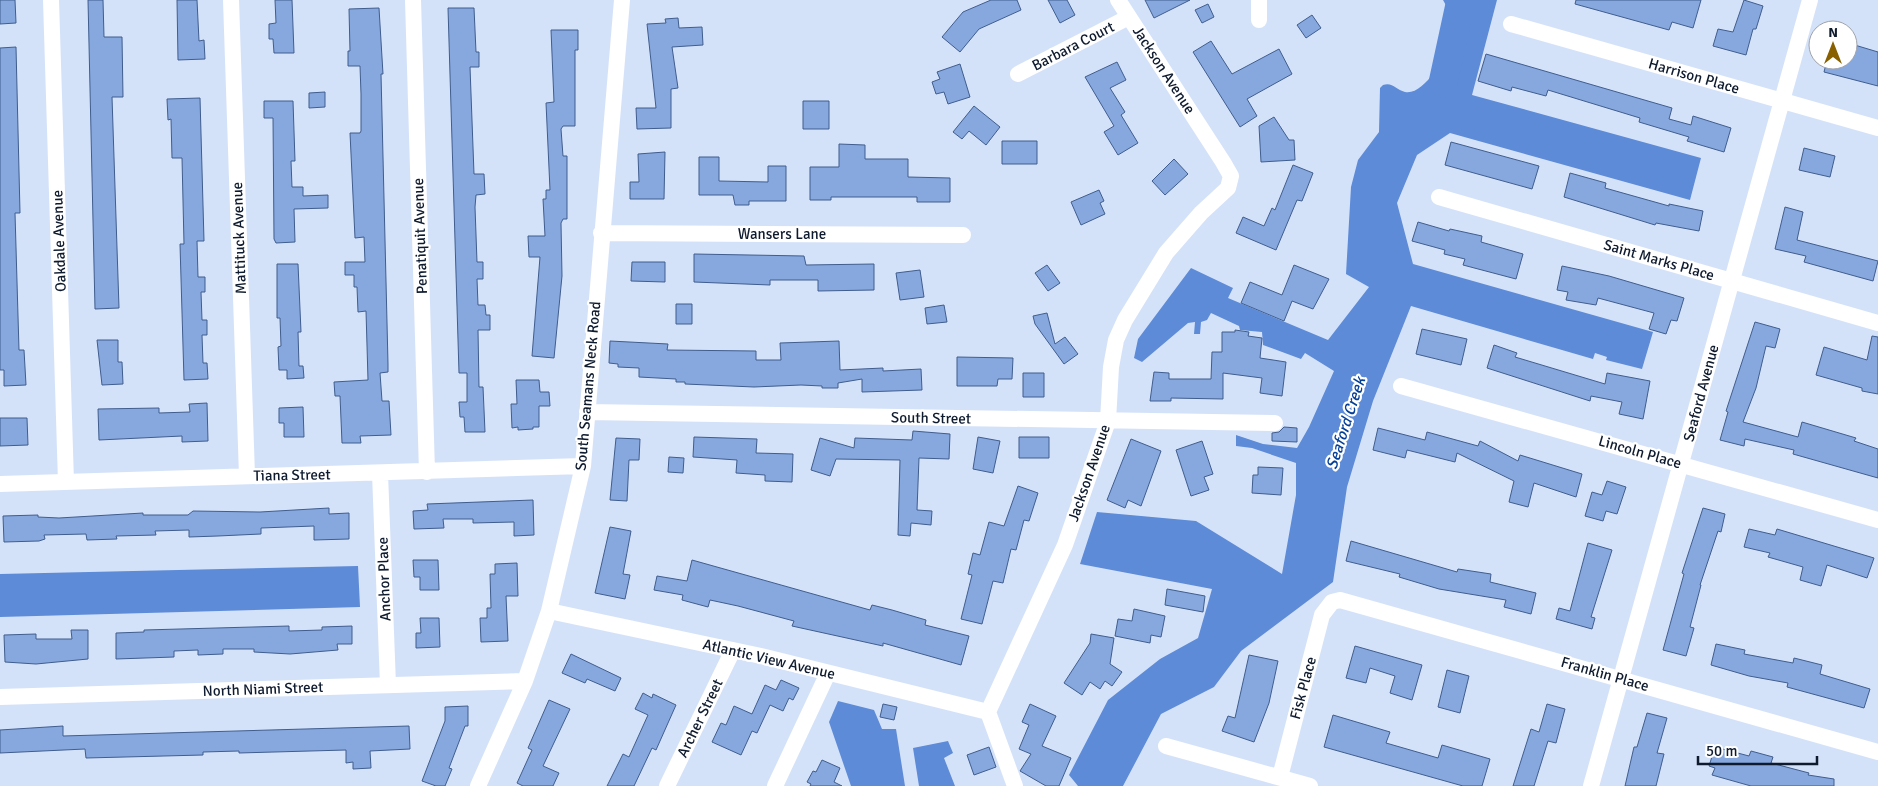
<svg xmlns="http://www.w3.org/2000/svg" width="1878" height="786" viewBox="0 0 1878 786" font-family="Signika,sans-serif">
<rect width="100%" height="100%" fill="#d4e2f9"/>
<path fill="#5d8bd7" d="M1443,0H1497L1472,95L1701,158L1690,200L1450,133L1417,155L1397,203L1413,264L1653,332L1642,369L1606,360L1607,357L1595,353L1593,359L1411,306L1373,401L1347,487L1333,582L1241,651L1214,687L1161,714L1123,786H1078L1069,775L1108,700L1160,659L1198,638L1212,589L1080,564L1097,512L1196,521L1282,574L1296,495V463L1252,448L1236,446V435L1263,444L1297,448L1309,427L1334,371L1305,353L1301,359L1263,345L1262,332L1240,330L1239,326L1211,313L1207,320L1201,322L1200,334H1194L1195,322L1188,323L1142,362L1134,358L1138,339L1191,268L1233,288L1228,298L1328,340L1369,287L1346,274L1351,187L1358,160L1379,132L1380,88L1383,85C1393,82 1396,90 1405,92C1424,96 1445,56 1453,43L1448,9Z
M358,566L360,607L0,617V574Z
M838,701L874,710L882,729H896L905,786H851L829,722Z
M948,741L953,753L944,758L955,786H919L913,748Z"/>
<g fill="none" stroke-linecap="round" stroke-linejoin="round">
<path stroke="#5d8bd7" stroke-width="29" d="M1443,83L1461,0"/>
</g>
<path fill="#87a8de" stroke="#3f5d8e" d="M0,0H15L16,23L0,24Z
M88,0H103L104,37H122L123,97H112L119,308L95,309Z
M177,0H197L199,41L204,40L205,59L178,60Z
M275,0H292L294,53H274L273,39H269V24L276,23Z
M991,0H1017L1021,10L979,29L960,52L942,37L963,12Z
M1048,0H1067L1075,15L1060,23Z
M1145,0H1190L1154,18Z
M1576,0H1701L1693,28L1672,22L1669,30L1575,4Z
M1744,0L1763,6L1756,29H1753L1746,55L1713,46L1718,29L1733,32Z
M1208,4L1214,17L1202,23L1195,10Z
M379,8L383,74H381L388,364V372L380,373L382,401H389L391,435L360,436L361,443H342L340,396H335L334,382L368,380L366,311L358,312L357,287H354V275H345V262H365L364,237L355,238L350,133H360L361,131V94L360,66H348V51H350L349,9Z
M448,8H474L476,52H479V67H470L474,174H484L485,194L476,195L475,207L477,262H483V279H477L478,305H485L486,315H490V330H478L479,387H483L485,432H465L464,417H460L459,402H467V373H459Z
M1312,15L1321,28L1306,38L1297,25Z
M678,18L679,28L702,27L703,45L672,47L678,88L671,89V128L637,129L636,108H656L647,24L666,23L665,19Z
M551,30H578V50H575V126H563L561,129L563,156H567V219H563L561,223L562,276L554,358L532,356L540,257H529L528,236H545L543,199H546V190H550L546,103L554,102Z
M1211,41L1232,74L1279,49L1292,74L1247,99L1257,116L1240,127L1193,52Z
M1848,43L1878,52V86L1824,72L1827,60H1848Z
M16,47L20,213H15L19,350H24L26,385L4,386V370H0V48Z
M1486,54L1672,108L1669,119L1691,125L1693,116L1731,128L1724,152L1687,141L1689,137L1639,122L1640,118L1548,90L1546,96L1512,87L1511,91L1478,81Z
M1117,62L1126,80L1110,88L1125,112L1121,115L1138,143L1118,155L1104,132L1114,126L1085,77Z
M960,64L970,97L948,104L944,92L936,94L932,82L940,79L937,72Z
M325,92V107L309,108V93Z
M200,98L204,241H197L198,277H205V292H201L202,320H207V335H202L203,363H207L208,379L184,380L180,244H184L182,158H172L171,119L168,120L167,99Z
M264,101H293L295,161H291L292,187H303V196L328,195V208L294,209L295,242L276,243L274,239L273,118H264Z
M803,101H829V129H803Z
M974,106L1000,127L986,145L969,131L962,139L953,132Z
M1274,117L1289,140H1294L1295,160L1261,162L1259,126Z
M1002,141H1037V164H1002Z
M1451,142L1539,166L1532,189L1445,165Z
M839,144L865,145V159H908V177L950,178V202H917V197H831V200H810V167H839Z
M1804,148L1835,156L1830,177L1799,170Z
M665,152L664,199H630V182H639L638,154Z
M699,157H719V181L768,182V166H786V201H749V205H735L733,195H699Z
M1174,159L1188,174L1165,195L1152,181Z
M1293,165L1313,173L1302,201L1297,200L1276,250L1236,233L1243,217L1264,226L1272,208L1275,210Z
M1570,173L1606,183L1605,188L1669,206V204L1703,211L1699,231L1656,223L1655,225L1564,197Z
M1099,190L1104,201L1100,203L1105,214L1081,225L1071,202Z
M1785,207L1803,212L1797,240L1878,261L1873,281L1804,262L1806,256L1775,249Z
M1418,222L1449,231L1450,229L1482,236L1481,242L1523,254L1516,279L1463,265L1465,259L1444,254L1445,250L1412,241Z
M694,254L804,256L806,265L874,264V290L818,291V280H770V285L694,282Z
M632,262H665V282L631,281Z
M277,264H298L301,332H298L299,366H303L304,378L287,379V370H279L278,347L281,346L280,318H277Z
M1047,265L1060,283L1048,291L1035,273Z
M1294,265L1329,279L1313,309L1292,301L1284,321L1241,303L1250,282L1282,295Z
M1562,266L1609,276L1684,298L1677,321L1671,320L1666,334L1649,329L1654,313L1598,298L1596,305L1566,300L1568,292L1557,290Z
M920,270L924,297L900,300L896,273Z
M676,304H692V324H676Z
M944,305L947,322L927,324L925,308Z
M1047,313L1055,344L1065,337L1078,354L1064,364L1035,324L1033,316Z
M1755,322L1780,329L1775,348L1766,346L1756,388L1743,422L1798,437L1802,422L1856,438L1854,441L1878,449V478L1793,454L1794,450L1745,439L1744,446L1720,440L1728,412L1726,411Z
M1422,329L1467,339L1461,365L1416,354Z
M1235,330L1249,332L1248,336L1262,338L1260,358L1286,362L1282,396L1260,393L1262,378L1223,373V399L1171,398V401H1150L1154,372L1169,373V379H1211L1212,352H1222V332H1235Z
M1872,336L1878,337V394L1862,391V388L1816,375L1824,347L1867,360Z
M97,340H118V362H122L123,384L102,385Z
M610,341L668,344L667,350L756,351V360H781L780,343L839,341L840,370L883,368V371L921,369L922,390L862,392V379L838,383V388H822V386L801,385L754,387L685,384V382H676V379L639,377V368L618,367V364L609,363Z
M1494,345L1517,353L1515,357L1605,384L1607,373L1650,381L1643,419L1619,414L1622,402L1591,396L1590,401L1487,368Z
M957,357L1013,358L1012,379H998L997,386H957Z
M1023,373H1044V397H1023Z
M516,380H539L540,392H549L550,406H539V427H533V429L518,430V427L512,428L511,404H517Z
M207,403L208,441L182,442V436L99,440L98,409L159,408V413L190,412L189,404Z
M303,407L304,437H284V423H279V408Z
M0,418H27L28,445L0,446Z
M1284,427L1297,428V442L1272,441V433L1279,432Z
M1378,428L1425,440L1427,432L1478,446L1480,441L1518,461L1520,455L1582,474L1576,497L1534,483L1528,507L1509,502L1514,481L1457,453L1455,462L1407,450L1405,458L1373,450Z
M913,431L950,434L949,459L919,458L917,510L932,511L931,525L911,523L910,536L898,535L900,460L836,459L830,476L811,470L820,438L854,448L855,438L912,440Z
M694,437L757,439L756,453L793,454L792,482L765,481V475L736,473L737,460L693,457Z
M978,437L1000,441L993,473L973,469Z
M1019,437H1049V458H1019Z
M616,438L640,439L639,460H629L627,501L610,500Z
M1131,439L1161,451L1141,506L1128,500L1125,508L1107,500Z
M1202,441L1213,474L1204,477L1209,490L1191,496L1176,450Z
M669,457L684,458L683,473L668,472Z
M1258,467L1283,468L1281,495L1252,493L1253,475H1258Z
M1607,481L1626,487L1617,514L1606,511L1603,521L1585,516L1592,492L1602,495Z
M1018,486L1038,493L1029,521L1024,520L1016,550L1011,549L1003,583L993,581L982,624L961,619L972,575L968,574L973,553L980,555L989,522L1004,526Z
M533,500L534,535L514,536V522L473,523V519H443L444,528L414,529L413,511L428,510L427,504Z
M329,508V514L349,513V539L314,540V526L261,528V534L218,536L189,537V530L155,531L156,535L116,536L117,539L87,540L86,534L44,535L45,539L39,541L4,542L3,516L38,515V517L59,518L143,513V515H188L193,511L260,512Z
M1703,508L1725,514L1721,532L1718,531L1700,585H1701L1690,627L1694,628L1686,656L1663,650L1684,574L1682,573Z
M610,527L631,531L623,574L630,575L625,599L595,593Z
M1749,529L1775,535L1777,529L1874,558L1867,578L1827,565L1821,586L1800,580L1803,567L1768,557L1770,553L1744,547Z
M1351,541L1457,572L1458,569L1491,574L1490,582L1536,593L1531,614L1504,607L1506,600L1439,589L1399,577L1400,574L1346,561Z
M1588,543L1612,550L1591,617L1595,618L1592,629L1556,619L1559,608L1570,611Z
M413,560H438L439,590H420V577H414Z
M692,560L870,610L872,605L892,610L926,620L925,625L969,636L961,665L883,643V646L792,626L794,621L738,606L710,600L708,607L682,600L683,595L654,590L657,576L687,581Z
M517,563L518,596H506L508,641L481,642L480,618H487V608H491L490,574H495V564Z
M1167,589L1205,596L1203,612L1165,605Z
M1134,609L1165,616L1161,637L1151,635L1150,643L1115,636L1118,619L1132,621Z
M420,618H439L440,647L416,648V633H421Z
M289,626V631L322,630V627L352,626V644H337L338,650L290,654L254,652V649H223V654L198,655V650L174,651V657L116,659V633L144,632V630Z
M71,630H88V659L36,664L5,662L4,635L36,634V639H72Z
M1091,634L1114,638L1110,664L1122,672L1112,686L1105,681L1100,689L1090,682L1082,695L1064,683L1090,643Z
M1716,644L1745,650L1744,654L1793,663L1794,658L1822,665L1820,674L1870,689L1864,708L1787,687L1788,683L1749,676L1711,665Z
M1355,646L1422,665L1412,700L1390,693L1395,676L1370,668L1366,683L1346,678Z
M571,654L621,678L615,691L587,679L585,683L562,673Z
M1249,655L1278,661L1269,703L1254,742L1222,731L1228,716L1235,718Z
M1447,670L1469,676L1460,713L1438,707Z
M781,680L799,688L793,700L789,698L783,711L770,705L757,733L752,731L741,755L712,742L721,723L726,725L734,706L752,714L765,685L776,690Z
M643,693L652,698L653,694L676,705L656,750L652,748L634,786H607L623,754L629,757L648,715L635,709Z
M549,700L570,709L543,766L559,773L553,786H523L517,783L532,750L528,748Z
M883,704L897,707L894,720L880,717Z
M1030,704L1056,716L1042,746L1071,758L1059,786H1046L1020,771L1031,754L1019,749L1029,725L1022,722Z
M1547,704L1565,709L1556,743L1548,741L1534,786H1513L1531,729L1539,732Z
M468,706V726H465L449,768L452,769L445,786H436L422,781L445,721V707Z
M1647,713L1667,718L1657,753L1664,754L1656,786H1625L1634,747H1637Z
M1333,715L1390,732L1386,743L1438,758L1442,745L1490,759L1482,786H1463L1324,747Z
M63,726V736L409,726L410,749L370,751L371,768L353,769V762L346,763V750L239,753V751L203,752V755L86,758L85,749L0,753V730Z
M989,747L996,767L974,775L967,755Z
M1715,747L1749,756L1751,751L1773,757L1771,763L1809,773L1808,775L1834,779V786H1751L1712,775L1715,768L1709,766Z
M822,760L840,768L834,782L842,786H810L811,784L807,782L813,771L816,772Z"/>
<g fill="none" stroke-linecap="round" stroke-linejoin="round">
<path stroke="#fff" stroke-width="16" d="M51,0L66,482
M231,0L247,476
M413,0L427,472
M1259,0V20
M1511,24L1878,128
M1018,74L1129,17
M1439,197L1878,323
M601,233L963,235
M1401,386L1878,520
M587,412L1275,423
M380,473L388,685
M0,484L583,466
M549,611L761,656L988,712
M0,697L525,681
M1166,746L1310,786
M1280,777L1322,615L1332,602L1340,600L1878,752
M478,786L525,681L549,611L583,466L622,0
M667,786L733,650
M775,786L828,673
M1015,786L988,712L1065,545L1108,421L1111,367L1116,340L1125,320L1166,253L1201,213L1228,188L1231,176L1223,162L1118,0
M1591,786L1810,0"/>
</g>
<g text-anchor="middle" stroke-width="4.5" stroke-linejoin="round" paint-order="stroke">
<g font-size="15" fill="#0e1a2e" stroke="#fff">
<text transform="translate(1073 46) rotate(-27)" y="5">Barbara Court</text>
<text transform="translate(1164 70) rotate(57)" y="5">Jackson Avenue</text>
<text transform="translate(1694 76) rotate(16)" y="5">Harrison Place</text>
<text x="782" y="239">Wansers Lane</text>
<text transform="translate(420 236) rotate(-92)" y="5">Penatiquit Avenue</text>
<text transform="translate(239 238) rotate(-92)" y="5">Mattituck Avenue</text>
<text transform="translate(59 241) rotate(-92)" y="5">Oakdale Avenue</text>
<text transform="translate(1659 260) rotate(16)" y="5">Saint Marks Place</text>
<text transform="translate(588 386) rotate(-85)" y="5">South Seamans Neck Road</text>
<text transform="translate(1701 393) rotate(-75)" y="5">Seaford Avenue</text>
<text transform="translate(931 418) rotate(1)" y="5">South Street</text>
<text transform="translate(1640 452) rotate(16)" y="5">Lincoln Place</text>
<text transform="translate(1089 473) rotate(-71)" y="5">Jackson Avenue</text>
<text transform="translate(292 475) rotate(-1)" y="5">Tiana Street</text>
<text transform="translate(384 579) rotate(-92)" y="5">Anchor Place</text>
<text transform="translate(769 659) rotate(13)" y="5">Atlantic View Avenue</text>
<text transform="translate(1605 674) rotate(16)" y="5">Franklin Place</text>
<text transform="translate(1303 688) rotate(-75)" y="5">Fisk Place</text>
<text transform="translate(263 689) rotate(-2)" y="5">North Niami Street</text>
<text transform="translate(700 718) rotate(-64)" y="5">Archer Street</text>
</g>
<g font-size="16" font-style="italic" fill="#043f98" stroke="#fff">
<text transform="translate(1345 423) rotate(-72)" y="6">Seaford Creek</text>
</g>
</g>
<g transform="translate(1833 45)"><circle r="24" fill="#ffffff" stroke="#9fa3ab"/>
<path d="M0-4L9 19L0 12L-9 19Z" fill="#886000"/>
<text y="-8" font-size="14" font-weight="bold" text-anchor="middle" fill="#0e1a2e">N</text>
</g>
<path d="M1698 756v8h119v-8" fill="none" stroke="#0e1a2e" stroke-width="2.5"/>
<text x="1706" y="756" font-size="15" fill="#0e1a2e" stroke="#ffffff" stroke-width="4" paint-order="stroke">50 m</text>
</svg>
